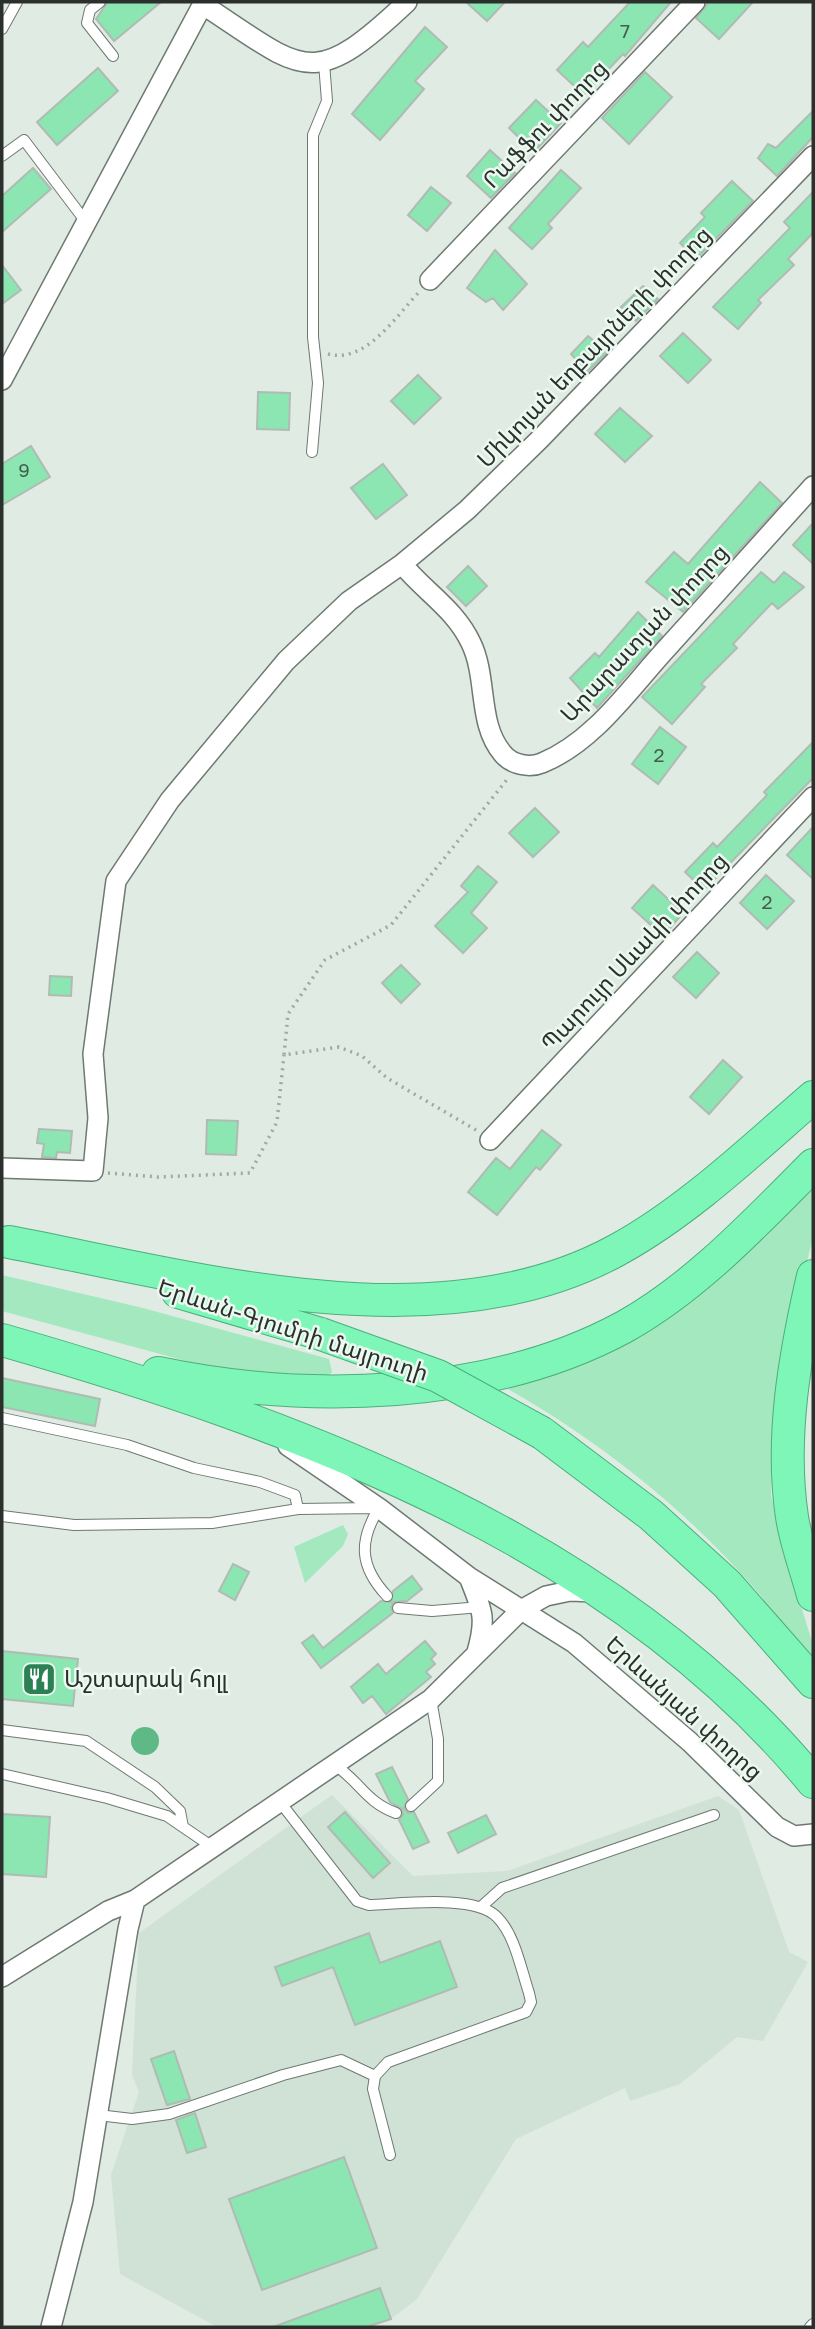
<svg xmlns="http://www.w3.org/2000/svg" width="815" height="2329" viewBox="0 0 815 2329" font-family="'Golos Text','Noto Sans Armenian',sans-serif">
<rect width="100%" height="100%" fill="#dfebe3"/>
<path fill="#cfe2d5" d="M332,1795L413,1876L507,1871L718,1796L739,1810L789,1952L808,1962L763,2041L737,2037L680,2084L630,2101L625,2088L516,2139L417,2299L391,2319L372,2327H217L120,2274L111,2175L139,2092L132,2075L139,1933Z"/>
<path fill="#a3e8be" d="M813,1181V1237L787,1342L772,1460L771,1494L781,1541L813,1645V1663C733,1549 629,1458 508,1389L590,1358Z
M2,1275L143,1308L329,1359L332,1372L324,1380L241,1376L2,1311Z
M343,1525L348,1534L343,1546L305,1583L294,1547Z"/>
<path fill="#5fb986" d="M131 1741a14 14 0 1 1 28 0a14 14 0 1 1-28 0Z"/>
<path fill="#8be6b1" stroke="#b0bbb4" stroke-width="2" d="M161,2L114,41L96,19L108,2Z
M466,2H505L487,21Z
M630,2H671L625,56L623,54L584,95L557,70L583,42L588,47Z
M709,2H753L719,39L696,18Z
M425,27L447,47L415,81L424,89L380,140L352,114Z
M98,68L118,91L57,145L37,122Z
M645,72L672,97L629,144L602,118Z
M536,100L561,123L534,152L509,128Z
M813,111V137L777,176L758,158L768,144L776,148Z
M490,150L515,173L491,198L467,176Z
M33,168L51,189L2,232V196Z
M561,170L581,188L548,224L552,228L532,249L509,228Z
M732,181L753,201L696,259L680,243L705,217L701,213Z
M431,187L451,203L427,231L408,215Z
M813,192V233L788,259L794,265L758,300L761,303L738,329L713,307L790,228L784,222Z
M495,250L527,284L503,310L493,298L486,302L467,288Z
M2,265L21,290L2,304Z
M643,286L658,299L636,321L621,307Z
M683,333L711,360L688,383L660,356Z
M588,336L607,352L587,372L571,354Z
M418,375L441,398L414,424L391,401Z
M258,392L290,393L289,430L257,429Z
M620,408L652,436L625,462L595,434Z
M31,446L50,477L2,505V464Z
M383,464L407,495L376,519L351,488Z
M760,482L782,503L683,612L646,582L674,552L688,564Z
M813,523V564L793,545Z
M468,566L487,586L466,606L447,587Z
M761,572L774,583L784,572L804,587L778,609L772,603L733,644L737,648L701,684L705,687L672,724L642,697Z
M638,612L662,636L597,708L570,678L595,653L599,657Z
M660,727L686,747L658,784L632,764Z
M813,742V778L704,890L685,872L713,843L717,847L767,795L764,792Z
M535,808L559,832L533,857L509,833Z
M813,827V879L787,855Z
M478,866L497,882L471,913L487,928L463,953L435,926L468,892L461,886Z
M766,875L794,901L767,929L740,903Z
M653,885L683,913L663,936L632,908Z
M697,952L719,973L696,998L673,977Z
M401,965L420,984L401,1003L382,983Z
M50,976L72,977L71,996L49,995Z
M723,1060L742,1077L709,1114L690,1097Z
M207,1120L238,1121L236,1155L206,1154Z
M39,1129L72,1131L70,1153L57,1152L56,1158L42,1157L44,1144L37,1143Z
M542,1130L561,1145L540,1170L536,1167L497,1215L468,1192L496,1158L510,1169Z
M2,1378L100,1399L95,1426L2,1407Z
M233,1564L249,1572L235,1600L219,1591Z
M412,1576L422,1589L407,1601L394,1602L391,1607L393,1613L321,1668L302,1643L313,1635L323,1648L381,1601L391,1602L393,1591Z
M425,1641L436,1654L431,1659L435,1664L426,1672L431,1677L386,1714L372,1696L363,1703L351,1687L378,1664L386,1674Z
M2,1651L78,1659L73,1706L2,1699Z
M392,1767L408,1799L404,1808L408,1813L414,1812L429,1842L413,1849L399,1820L403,1815L402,1809L390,1802L376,1774Z
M345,1812L390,1863L373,1878L328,1827Z
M2,1814L50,1817L46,1877L2,1874Z
M486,1815L496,1834L458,1853L448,1833Z
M369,1933L380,1963L440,1941L457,1987L355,2025L333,1967L282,1986L275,1967Z
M174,2051L190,2099L167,2105L151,2059Z
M195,2113L206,2147L187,2153L176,2120Z
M344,2157L377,2248L262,2290L229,2199Z
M380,2288L391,2319L366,2327H273Z"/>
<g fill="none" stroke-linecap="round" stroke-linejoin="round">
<g stroke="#6e7972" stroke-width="12">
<path id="service" d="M100,2L90,10L87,23L113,56
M2,29L17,2
M2,156L24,140L86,222
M312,452L318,383L313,337V135L327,101L324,63
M2,1418L127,1445L194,1468L260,1482L295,1495L298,1509
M379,1508C358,1542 360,1567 387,1596
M2,1516L74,1525L212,1523L298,1509L374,1508
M398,1608L432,1611L481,1607
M2,1730L86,1741L155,1787L180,1811L183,1827
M335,1765C361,1783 366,1802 396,1813
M2,1774L107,1798L167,1816L211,1846
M280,1802L357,1901L369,1905C401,1904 475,1894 497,1917C515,1935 521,1969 529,1993L531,2002L526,2012L388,2062L375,2076L373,2089L390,2155
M411,1806L438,1781V1739L431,1699
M482,1906L502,1888L714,1815
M98,2115L132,2119L169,2114L283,2075L341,2060L375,2076
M810,2327L813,2324"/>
</g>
<g stroke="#6e7972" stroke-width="22">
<path id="minor" d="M202,4C304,71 311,93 407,2
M430,280L695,2
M2,380L204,2
M402,564C425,592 455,609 471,643C488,678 477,724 503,754C512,765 530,768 542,763C594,742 630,688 667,648C716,594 764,540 813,486
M490,1140L813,797
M2,1168L93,1171L98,1118L93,1054L116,881L170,800L286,661L349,601L402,564L467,510L540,439L813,156
M288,1446L379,1508L469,1577L574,1643L690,1742L777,1827L794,1836L813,1834
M469,1577C482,1610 487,1617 477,1652
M2,1977L108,1911L135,1900L431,1699L521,1610L546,1596L570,1591L595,1592
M51,2327L83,2202L128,1929L135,1900"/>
</g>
<g stroke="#4caf7c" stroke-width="34">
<path id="trunk" d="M9,1242C197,1278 439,1348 617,1250C687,1212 753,1149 813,1097
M813,1276C795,1354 780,1437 792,1517C796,1543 806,1569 813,1595
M178,1292L321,1334
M2,1340C295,1424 614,1540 813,1782
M158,1373C306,1404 489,1400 624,1327C696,1287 756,1222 813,1165
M542,1433L651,1515L727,1584L813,1682"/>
</g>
<path stroke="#9fa8a2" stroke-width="3.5" stroke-dasharray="2 5" stroke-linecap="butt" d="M328,354C366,364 396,316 420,291
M476,1130L387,1078L362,1056L339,1047L284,1055L288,1014L325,960L391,925L509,777
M108,1173L158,1177L250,1173L277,1122L284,1055"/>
<use href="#service" stroke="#fff" stroke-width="10"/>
<use href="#minor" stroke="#fff" stroke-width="19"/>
<use href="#trunk" stroke="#7ef6b8" stroke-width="32"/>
<g stroke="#4caf7c" stroke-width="34" stroke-linecap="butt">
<path id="trunk-bridge" d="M321,1334L438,1376L542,1433"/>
</g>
<use href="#trunk-bridge" stroke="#7ef6b8" stroke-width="32"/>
</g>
<defs>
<g id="restaurant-square" transform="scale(1.75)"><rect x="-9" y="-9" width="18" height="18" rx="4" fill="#2b8154" stroke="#ecf9f0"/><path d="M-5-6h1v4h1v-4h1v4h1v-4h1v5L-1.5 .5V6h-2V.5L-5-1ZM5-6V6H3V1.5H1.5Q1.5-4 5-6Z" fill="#fff"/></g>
</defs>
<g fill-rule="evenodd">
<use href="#restaurant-square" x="39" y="1679"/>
</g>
<g text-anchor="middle" stroke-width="5" stroke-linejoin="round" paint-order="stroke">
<g font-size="19" fill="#445e4e">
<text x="625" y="38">7</text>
<text x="24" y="477">9</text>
<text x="659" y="762">2</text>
<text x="767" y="909">2</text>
</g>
<g font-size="23" fill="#2c302d" stroke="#ecf9f0">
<text transform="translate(545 124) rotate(-46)" y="8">Րաֆֆու փողոց</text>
<text transform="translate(594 347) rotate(-46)" y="8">Միկոյան եղբայրների փողոց</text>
<text transform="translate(644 633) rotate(-47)" y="8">Արարատյան փողոց</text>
<text transform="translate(634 952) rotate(-47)" y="8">Պարույր Սևակի փողոց</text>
<text transform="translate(293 1330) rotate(18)" y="8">Երևան-Գյումրի մայրուղի</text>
<text transform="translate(684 1708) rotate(42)" y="8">Երևանյան փողոց</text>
</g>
<g font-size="23" fill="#2c302d" stroke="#ecf9f0" text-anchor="start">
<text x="64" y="1687">Աշտարակ հոլլ</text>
</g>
</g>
<rect width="815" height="2329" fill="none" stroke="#2c302d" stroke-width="7"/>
</svg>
